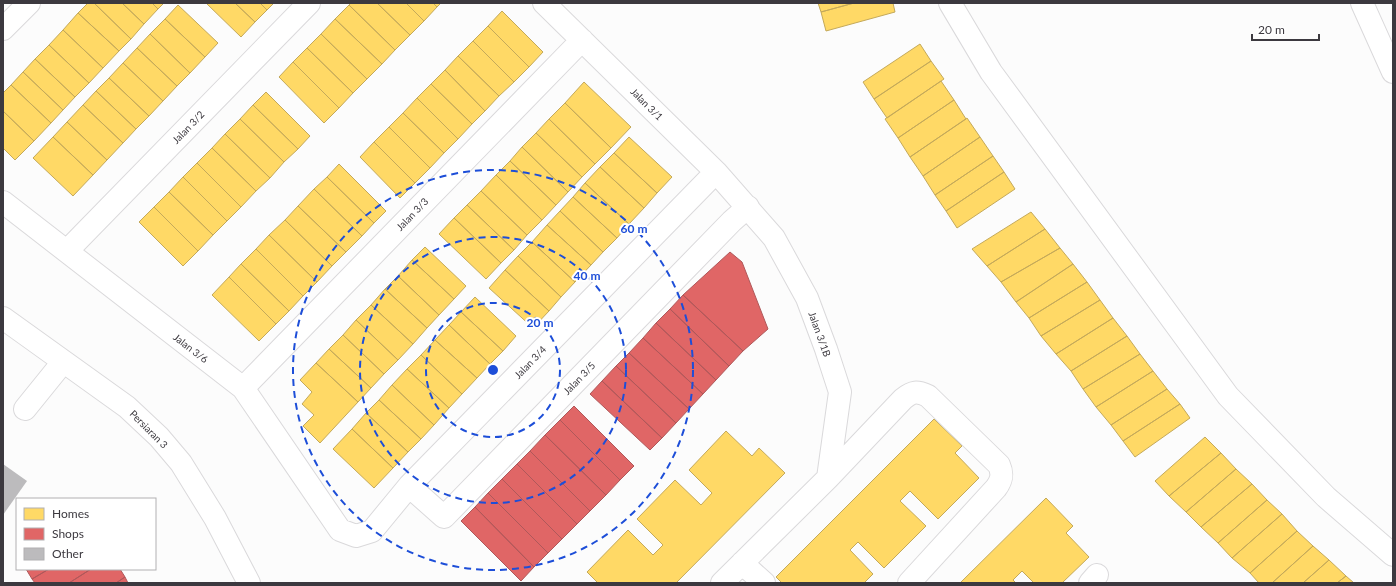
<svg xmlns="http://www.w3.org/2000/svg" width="1396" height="586" viewBox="0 0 1396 586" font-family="Lato,sans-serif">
<rect width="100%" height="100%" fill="#fcfcfc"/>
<path fill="#ffd966" stroke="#c4a95a" d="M88,3H94L131,39L119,51L78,13Z
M94,3H122L144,24L131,39Z
M122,3H152L158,9L144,24Z
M152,3H164L158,9Z
M206,3H235L255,22L241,37Z
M235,3H260L267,10L255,22Z
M260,3H274L267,10Z
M351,3H377L410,35L395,50L349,5Z
M377,3H406L424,21L410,35Z
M406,3H433L437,7L424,21Z
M433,3H441L437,7Z
M818,3H854L821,12Z
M854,3H893L895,12L826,31L821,12Z
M178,5L218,43L205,57L165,19Z
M349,5L395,50L382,64L335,19Z
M502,11L543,52L529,67L488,26Z
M78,13L119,51L103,68L63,30Z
M165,19L205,57L190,73L150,34Z
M335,19L382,64L367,79L321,34Z
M488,26L529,67L514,82L473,41Z
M63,30L103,68L89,83L49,45Z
M150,34L190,73L177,86L137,48Z
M321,34L367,79L353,93L307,48Z
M473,41L514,82L499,96L458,56Z
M920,44L931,61L874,99L863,82Z
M49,45L89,83L75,97L35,59Z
M137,48L177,86L163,101L123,63Z
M307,48L353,93L339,108L293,62Z
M458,56L499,96L485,111L445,70Z
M35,59L75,97L63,110L23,72Z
M931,61L944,79L887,118L874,99Z
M293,62L339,108L324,123L279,77Z
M123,63L163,101L149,116L109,78Z
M445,70L485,111L472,124L431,84Z
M23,72L63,110L51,123L11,85Z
M109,78L149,116L136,129L96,91Z
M941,81L954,100L898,138L885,119Z
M584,82L631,127L611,148L565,103Z
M431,84L472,124L458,139L417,98Z
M11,85L51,123L34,141L3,111V93Z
M96,91L136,129L123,143L83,105Z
M266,92L310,136L298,149L253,105Z
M417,98L458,139L444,153L403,113Z
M954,100L966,119L910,157L898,138Z
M565,103L611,148L595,164L549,119Z
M83,105L123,143L107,160L67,122Z
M253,105L298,149L284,162L240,119Z
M3,111L34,141L15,160L3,148Z
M403,113L444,153L430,168L389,127Z
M967,118L980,137L923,176L910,157Z
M240,119L284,162L270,178L225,134Z
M549,119L595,164L582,177L536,133Z
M67,122L107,160L93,175L53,137Z
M389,127L430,168L415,183L374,142Z
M536,133L582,177L568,192L522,147Z
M225,134L270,178L256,191L212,148Z
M53,137L93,175L73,196L33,158Z
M629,137L672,177L657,193L614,153Z
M980,137L993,156L935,195L923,176Z
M374,142L415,183L400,198L360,157Z
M522,147L568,192L556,205L510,161Z
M212,148L256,191L241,207L197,163Z
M614,153L657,193L644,208L600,167Z
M993,156L1004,172L946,211L935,195Z
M510,161L556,205L542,220L496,175Z
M197,163L241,207L227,221L183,177Z
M339,164L386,211L374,223L327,177Z
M600,167L644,208L629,224L585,183Z
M1004,172L1015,189L957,228L946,211Z
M496,175L542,220L527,235L481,191Z
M183,177L227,221L213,235L169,192Z
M327,177L374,223L362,236L314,189Z
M585,183L629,224L617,238L573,197Z
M314,189L362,236L346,252L298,206Z
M481,191L527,235L514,250L467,205Z
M169,192L213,235L198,251L154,207Z
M573,197L617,238L603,252L560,211Z
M467,205L514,250L501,263L454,218Z
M298,206L346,252L332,266L285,220Z
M154,207L198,251L183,266L139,222Z
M560,211L603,252L591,265L547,225Z
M1031,212L1045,229L987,266L972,249Z
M454,218L501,263L486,279L439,234Z
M285,220L332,266L317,282L269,235Z
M547,225L591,265L575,282L532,242Z
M1045,229L1060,248L1001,282L987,266Z
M269,235L317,282L303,296L256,249Z
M532,242L575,282L561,297L518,256Z
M425,247L466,286L454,299L412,260Z
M1060,248L1073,264L1016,302L1001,282Z
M256,249L303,296L289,311L241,264Z
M518,256L561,297L549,311L505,270Z
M412,260L454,299L439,315L398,276Z
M241,264L289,311L276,324L229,277Z
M1073,264L1087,282L1029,318L1016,302Z
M505,270L549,311L533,328L489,288Z
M398,276L439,315L427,328L385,289Z
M229,277L276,324L259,341L212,295Z
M1087,282L1100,300L1041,336L1029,318Z
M385,289L427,328L413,344L371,305Z
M475,297L516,336L503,351L461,312Z
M1100,300L1113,318L1056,354L1041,336Z
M371,305L413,344L398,360L356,320Z
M461,312L503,351L490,364L449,325Z
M1113,318L1127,336L1071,371L1056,354Z
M356,320L398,360L384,374L343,335Z
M449,325L490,364L477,378L435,340Z
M343,335L384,374L371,388L329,349Z
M1127,336L1140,354L1083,389L1071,371Z
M435,340L477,378L462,394L421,355Z
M329,349L371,388L358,402L316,363Z
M1140,354L1153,371L1096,407L1083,389Z
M421,355L462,394L449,408L407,369Z
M316,363L358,402L320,443L303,426L314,415L302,404L312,392L300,380Z
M407,369L449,408L434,425L392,385Z
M1153,371L1167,389L1111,425L1096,407Z
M392,385L434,425L421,439L379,400Z
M1167,389L1180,404L1123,441L1111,425Z
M379,400L421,439L408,452L366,413Z
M1180,404L1190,418L1135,457L1123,441Z
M366,413L408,452L393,468L352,429Z
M934,419L962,446L955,453L979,478L938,519L910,491L900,501L926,526L884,568L858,542L850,550L873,574L864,583H782L776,577Z
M352,429L393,468L374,488L333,449Z
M726,431L752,456L759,448L785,473L676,583H598L587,572L628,530L653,555L663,545L637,519L675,480L701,505L712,493L689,470Z
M1205,437L1221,453L1169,496L1155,481Z
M1221,453L1236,469L1186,512L1169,496Z
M1236,469L1252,484L1201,527L1186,512Z
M1252,484L1267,500L1218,543L1201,527Z
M1046,498L1073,526L1066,533L1089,557L1062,583H1034L1022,571L1013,580L1016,583H960Z
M1267,500L1282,514L1232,558L1218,543Z
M1282,514L1297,531L1250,573L1232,558Z
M1297,531L1313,546L1272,583H1259L1250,573Z
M1313,546L1329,560L1303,583H1272Z
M1329,560L1346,576L1337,583H1303Z
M1346,576L1354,583H1337Z"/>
<path fill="#e06666" stroke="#af585a" d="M730,252L742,262L768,329L743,351L683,295Z
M683,295L743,351L729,366L670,309Z
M670,309L729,366L716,380L656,323Z
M656,323L716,380L703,394L643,338Z
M643,338L703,394L689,409L629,353Z
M629,353L689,409L676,423L616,366Z
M616,366L676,423L662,438L602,381Z
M602,381L662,438L650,450L590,394Z
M574,406L634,466L620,480L560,420Z
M560,420L620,480L606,495L545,435Z
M545,435L606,495L590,511L530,451Z
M530,451L590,511L577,524L517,464Z
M517,464L577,524L562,539L502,479Z
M502,479L562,539L548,553L488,493Z
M488,493L548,553L534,567L475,507Z
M475,507L534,567L521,581L461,521Z
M26,569H49L32,579Z
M49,569H91L69,583H35L32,579Z
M91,569H120L125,577L116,583H69Z
M125,577L128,583H116Z"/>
<path fill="#bcbbbd" d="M3,464L27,481L3,515Z"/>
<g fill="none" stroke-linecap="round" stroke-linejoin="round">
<g stroke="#dad9db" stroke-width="24">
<path id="street" d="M544,3L716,172L774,238L807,298L826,349L840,392L828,478
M950,3L991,72L1228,396L1326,497L1393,555
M1362,3L1393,72
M3,29L29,3
M3,202L243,388L340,530L356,536L372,531L409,486L716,172
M67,251L309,3
M243,388L582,40
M25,409L63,362
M409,486L444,517L732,221L748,207
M742,563L764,583
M722,583L828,478L903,399C913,391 917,391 928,396L999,465C1003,474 1002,480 996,488L909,583
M1090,583L1097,575"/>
</g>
<g stroke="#dad9db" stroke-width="24">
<path id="secondary" d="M3,318L127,407L159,437L181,463L215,518L249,583"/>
</g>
<use href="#street" stroke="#fff" stroke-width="22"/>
<use href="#secondary" stroke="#fff" stroke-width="22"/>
</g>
<g fill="none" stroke="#1d4ed8" stroke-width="2" stroke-dasharray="7 5">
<circle cx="493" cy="370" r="67"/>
<circle cx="493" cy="370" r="133"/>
<circle cx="493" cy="370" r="200"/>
</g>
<g text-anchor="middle" stroke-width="4" stroke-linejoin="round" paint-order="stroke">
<g font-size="10" fill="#3c393f" stroke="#fff">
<text transform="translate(647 104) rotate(45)" y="4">Jalan 3/1</text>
<text transform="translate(188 127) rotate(-46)" y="4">Jalan 3/2</text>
<text transform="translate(412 214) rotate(-46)" y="4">Jalan 3/3</text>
<text transform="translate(820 334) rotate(70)" y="4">Jalan 3/1B</text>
<text transform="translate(191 348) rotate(38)" y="4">Jalan 3/6</text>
<text transform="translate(530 362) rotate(-46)" y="4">Jalan 3/4</text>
<text transform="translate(579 378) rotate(-46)" y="4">Jalan 3/5</text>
<text transform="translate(149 429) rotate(45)" y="4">Persiaran 3</text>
</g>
</g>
<circle cx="493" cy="370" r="6" fill="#1d4ed8" stroke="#fff" stroke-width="2"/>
<g font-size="12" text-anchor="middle" font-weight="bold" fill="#1d4ed8" stroke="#fff" stroke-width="4" stroke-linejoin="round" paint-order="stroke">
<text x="634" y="233">60 m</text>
<text x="587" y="280">40 m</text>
<text x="540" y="327">20 m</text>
</g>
<rect width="1396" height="586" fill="none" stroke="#3c393f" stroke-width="8"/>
<rect x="16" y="498" width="140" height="72" fill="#ffffff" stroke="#b1b0b2"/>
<rect x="24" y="508" width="20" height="12" fill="#ffd966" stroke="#b1b0b2"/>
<text x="52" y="518" font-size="12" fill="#3c393f">Homes</text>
<rect x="24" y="528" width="20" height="12" fill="#e06666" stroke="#b1b0b2"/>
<text x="52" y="538" font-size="12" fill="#3c393f">Shops</text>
<rect x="24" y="548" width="20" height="12" fill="#bcbbbd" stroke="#b1b0b2"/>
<text x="52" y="558" font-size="12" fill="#3c393f">Other</text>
<path d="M1252 34v6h67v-6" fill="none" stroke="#3c393f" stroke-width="2"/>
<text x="1258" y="34" font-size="12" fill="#3c393f" stroke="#ffffff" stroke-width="3" paint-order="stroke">20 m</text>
</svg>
